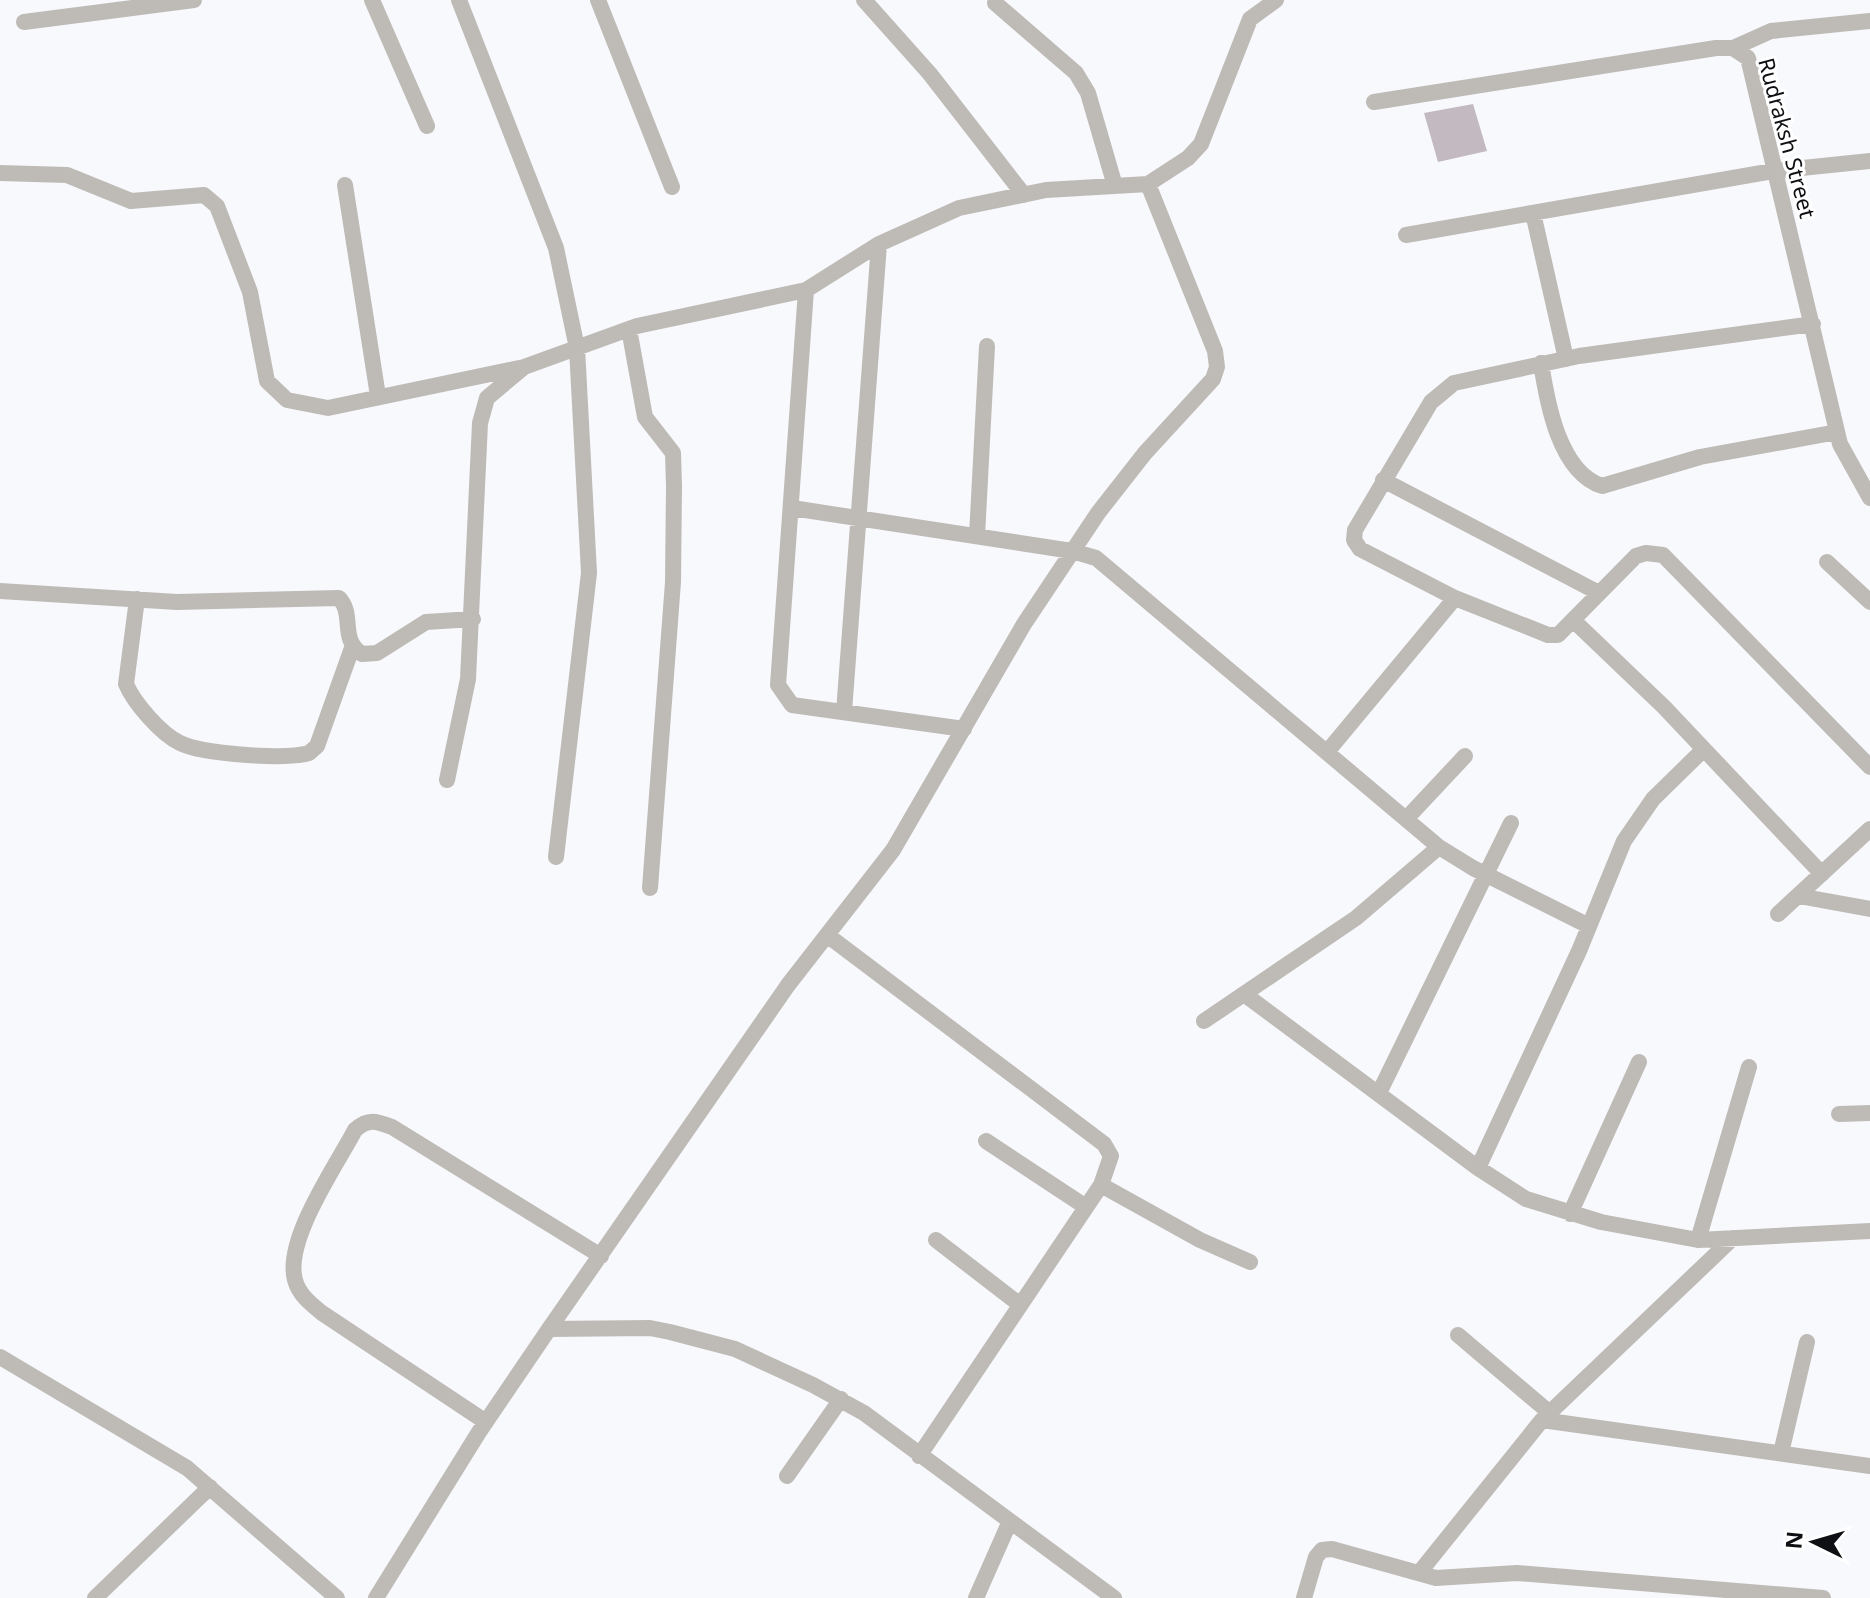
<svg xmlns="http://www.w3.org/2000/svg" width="1870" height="1598" viewBox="0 0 1870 1598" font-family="'Noto Sans',sans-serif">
<rect width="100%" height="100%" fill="#f8f9fd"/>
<path fill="#c3b9c0" d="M1473,104L1487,151L1438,162L1424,113Z"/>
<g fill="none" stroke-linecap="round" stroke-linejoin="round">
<path stroke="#bebbb7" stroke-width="16" d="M372,0L427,126
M459,0L556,248L577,348L589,573L556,857
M598,0L672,187
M864,0L930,74L1024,195
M995,3L1076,73L1088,93L1115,186
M24,22L194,0
M1733,48L1771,31L1870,21
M1374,102L1716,48H1733L1748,58L1840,444L1870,498
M0,173L67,175L131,201L204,195L217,206L250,292L267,381L287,400L328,408L519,368
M345,185L378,396
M1533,213L1566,359
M1406,235L1773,171L1870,161
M806,290L778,685L792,705L964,729
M1813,324L1579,356L1454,383L1431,402L1355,530L1354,540L1360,549L1455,598L1548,635H1558L1636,556L1646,553L1663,555L1870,767
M629,329L645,417L673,453L674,486L673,582L650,888
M1541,363C1547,402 1559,472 1602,486L1700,457L1837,432
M1383,480L1599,593
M792,508L1072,551L1096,558L1439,847L1473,868L1589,926
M977,536L987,346
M1827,562L1870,602
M0,591L177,602L339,598C355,615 339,639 362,654L377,653L426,622L473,619
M137,599L126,684C134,703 161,734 180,743C202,754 285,760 309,753L317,746L352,648
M1573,620L1664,707L1822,874
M844,712L879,244
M1327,752L1455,598
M447,780L468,679L480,423L487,398L524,367L637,326L806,290L879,244L959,208L1046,190L1148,184L1188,158L1201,144L1250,19L1276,0
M1406,819L1465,756
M1799,896L1870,909
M1778,914L1870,829
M827,935L1104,1144L1111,1156L1101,1185L919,1456
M1244,994L1478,1168L1526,1199L1601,1222L1698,1240L1870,1231
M1204,1021L1356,918L1439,847
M1379,1093L1511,823
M1839,1114L1870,1113
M986,1141L1086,1207
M1478,1168L1579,951L1624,841L1653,799L1704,749
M1101,1185L1200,1240L1250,1262
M1570,1214L1639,1062
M936,1240L1019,1304
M1698,1240L1749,1067
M549,1329L650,1328L670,1332L735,1349L813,1385L864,1413L1114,1598
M1458,1335L1550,1413
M0,1357L187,1468L337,1598
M1542,1420L1870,1466
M486,1422L322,1313C311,1304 299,1295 295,1280C284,1240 336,1166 355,1130C368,1118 376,1121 392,1127L601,1256
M1781,1453L1807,1342
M787,1476L841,1399
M1419,1573L1542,1420L1733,1238
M95,1598L210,1487
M376,1598L479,1432L549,1329L788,985L893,850L1024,624L1098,513L1145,453L1213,379L1217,367L1215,351L1148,184
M976,1598L1010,1521
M1304,1598L1316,1557L1322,1550L1332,1549L1436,1578L1517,1573L1823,1598"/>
</g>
<g text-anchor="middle" stroke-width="6" stroke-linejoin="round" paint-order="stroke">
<g font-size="22" fill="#0f1013" stroke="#fff">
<text transform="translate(1787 138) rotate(75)" y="8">Rudraksh Street</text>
</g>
</g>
<g transform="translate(1814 1542) rotate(275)" stroke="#ffffff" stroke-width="6" paint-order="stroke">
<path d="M0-6L14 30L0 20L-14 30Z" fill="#0f1013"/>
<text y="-12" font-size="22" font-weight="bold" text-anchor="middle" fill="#0f1013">N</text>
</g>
</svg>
